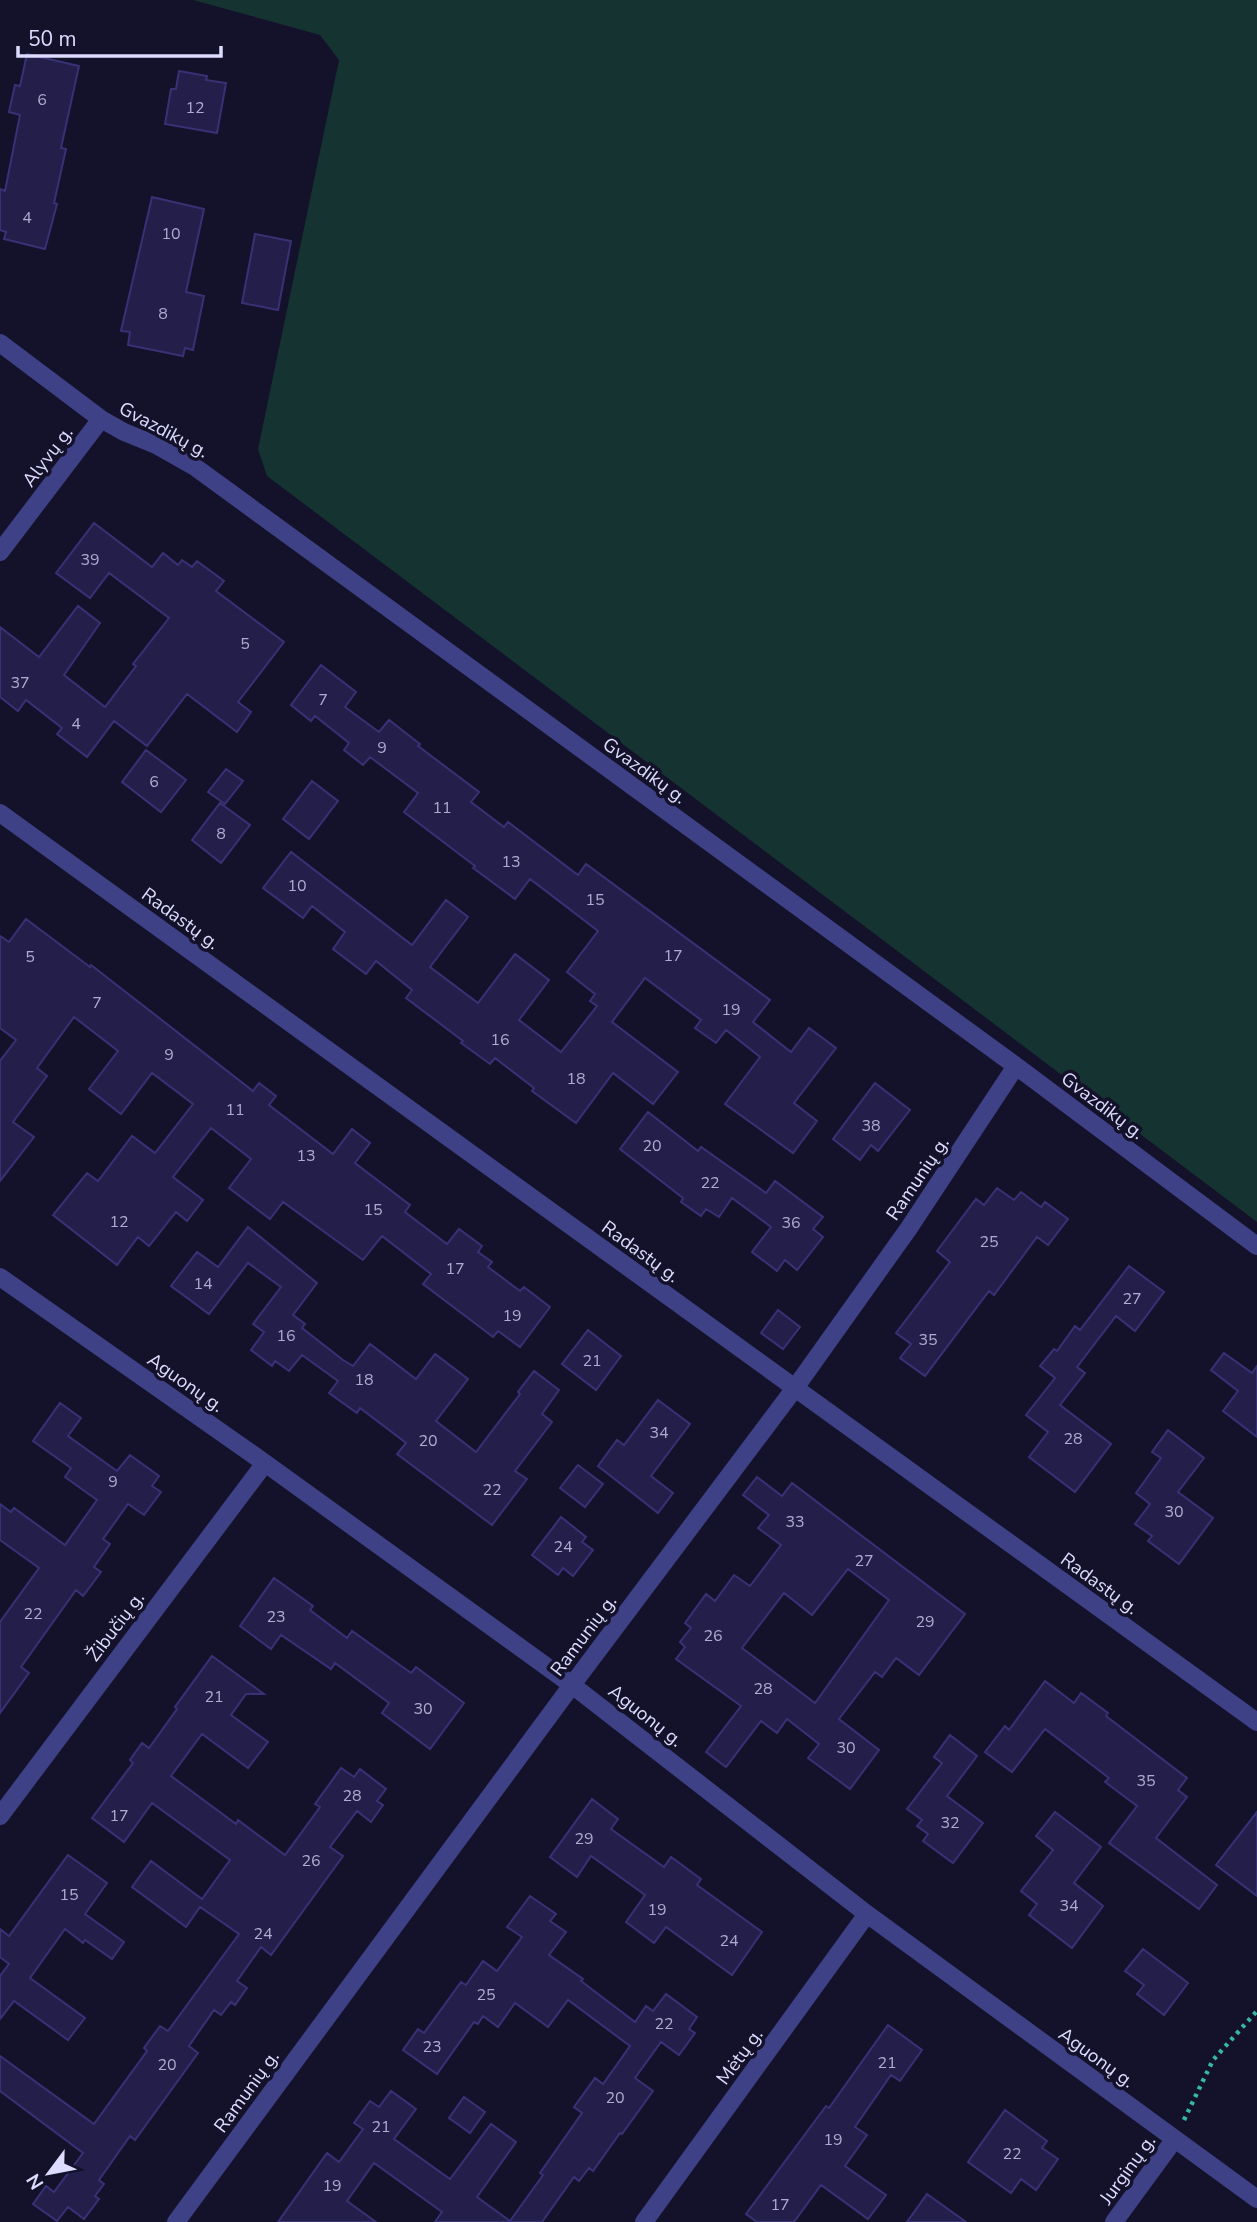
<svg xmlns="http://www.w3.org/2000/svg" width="1257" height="2222" viewBox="0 0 1257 2222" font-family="'Nunito Sans',sans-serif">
<rect width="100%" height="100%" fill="#14122a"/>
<path fill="#153330" d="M193,0H1257V1222L267,476L258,449L339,60L320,35Z"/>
<path fill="#241e4a" stroke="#393175" stroke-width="2" fill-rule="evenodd" d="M27,54L79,66L61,148L66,149L54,203L57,204L45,249L4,239L6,232L0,230V189L5,191L20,115L9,112L15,85L20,86Z
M179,71L207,76L206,80L226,83L217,133L165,124L171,89H176Z
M152,197L204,209L186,292L204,296L193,350L185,348L183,356L128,345L130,332L121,331Z
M255,234L291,241L278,310L242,303Z
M94,523L152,567L163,553L178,565L182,560L192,567L197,561L224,581L216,591L284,642L238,702L251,712L237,732L187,694L147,746L114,721L87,757L57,734L62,728L26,700L18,711L0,697V627L39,657L78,606L100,623L64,675L105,707L136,666L133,664L169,618L109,573L90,598L56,573Z
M321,665L356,692L345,707L379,732L389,720L420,744L418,746L479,792L471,802L504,827L508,822L578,875L586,864L770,1000L753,1022L791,1052L809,1028L836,1048L794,1103L817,1121L793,1153L725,1104L760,1057L726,1030L716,1043L695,1028L701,1020L645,978L612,1022L678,1072L653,1104L613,1073L576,1123L532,1091L534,1088L495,1058L490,1064L461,1043L463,1041L406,998L412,990L376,961L366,974L333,949L345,932L312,906L303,918L263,888L291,852L412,945L446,900L468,917L430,967L478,1003L515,954L549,980L519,1020L561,1052L597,1006L590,1001L595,994L567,972L598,931L530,879L515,899L473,868L475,866L404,812L418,793L370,757L363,765L344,750L349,743L315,716L311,721L291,705Z
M146,750L186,780L161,812L122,782Z
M226,769L243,781L225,804L208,792Z
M312,781L338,801L309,839L283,819Z
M220,803L250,825L221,863L192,840Z
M26,919L90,967L91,965L253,1091L259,1083L276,1096L269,1105L333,1154L352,1129L370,1143L355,1163L410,1205L405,1212L447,1244L459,1229L482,1246L478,1252L492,1262L488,1267L520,1291L524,1287L550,1307L520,1347L498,1331L493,1337L423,1284L431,1274L382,1236L363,1260L283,1202L270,1219L229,1188L251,1159L211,1128L173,1177L203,1200L187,1221L176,1212L149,1246L138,1237L117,1265L53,1215L87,1173L98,1181L132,1136L155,1153L193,1104L152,1073L121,1114L89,1089L118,1051L74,1017L37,1068L47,1076L13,1122L34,1137L0,1181V1061L16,1040L0,1028V936L9,942Z
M875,1083L910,1110L878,1151L871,1145L860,1160L833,1139Z
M648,1112L698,1151L701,1147L766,1193L775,1181L823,1217L813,1229L823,1237L797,1270L785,1260L777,1271L752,1252L771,1227L732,1198L719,1217L706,1209L701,1216L681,1202L683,1198L620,1149Z
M997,1188L1014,1200L1021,1192L1041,1207L1045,1202L1068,1219L1048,1245L1037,1237L994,1295L989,1291L925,1376L900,1358L911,1344L896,1333L950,1262L937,1251L976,1199L984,1205Z
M248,1227L317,1283L293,1315L305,1324L302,1328L343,1360L353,1366L370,1344L416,1379L435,1354L468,1379L436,1421L476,1452L520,1394L518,1392L534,1371L559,1390L542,1414L552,1422L515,1471L527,1479L492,1525L397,1454L406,1443L360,1408L357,1413L329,1393L338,1381L302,1355L289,1371L275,1361L272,1366L251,1350L264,1332L253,1324L281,1287L248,1263L209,1314L171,1286L197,1252L218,1267Z
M1129,1266L1164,1292L1135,1331L1116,1316L1077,1367L1085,1373L1060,1405L1111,1444L1075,1492L1029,1457L1048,1432L1026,1415L1055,1378L1040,1366L1054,1349L1057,1351L1075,1326L1080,1330Z
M778,1310L800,1327L783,1349L761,1333Z
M588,1330L621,1356L596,1390L562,1364Z
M1224,1353L1252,1373L1257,1366V1437L1223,1411L1238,1391L1211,1370Z
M658,1400L690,1424L651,1476L673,1493L658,1513L598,1466L617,1440L624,1445Z
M60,1403L81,1418L68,1436L117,1471L130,1455L159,1476L152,1486L161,1492L144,1515L128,1504L103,1539L110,1544L94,1567L101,1572L83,1596L76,1590L21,1667L29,1673L0,1713V1622L39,1568L0,1540V1504L11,1512L14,1508L65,1545L97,1500L65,1477L71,1468L33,1441Z
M1168,1430L1204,1458L1178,1492L1213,1518L1179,1564L1148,1541L1152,1536L1135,1524L1150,1504L1136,1493L1161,1458L1152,1452Z
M578,1465L603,1484L585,1507L560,1488Z
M757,1477L782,1496L792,1483L965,1614L919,1675L896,1658L882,1677L875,1672L839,1719L879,1750L850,1789L808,1758L819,1744L787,1719L777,1733L761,1721L726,1767L706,1752L741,1706L676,1659L685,1647L680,1642L691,1628L685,1623L706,1594L715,1601L734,1575L750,1586L781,1545L758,1528L769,1515L743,1495ZM848,1569L889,1600L815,1703L742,1648L784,1593L812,1615Z
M561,1517L586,1537L582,1542L593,1550L573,1576L563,1568L558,1575L532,1555Z
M274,1578L313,1606L310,1610L347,1638L352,1631L411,1673L416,1667L464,1703L430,1749L382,1713L389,1703L335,1663L331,1669L281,1635L271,1649L240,1626Z
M212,1656L264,1694H246L231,1715L268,1742L248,1768L202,1734L171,1776L236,1824L238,1820L285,1855L320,1807L315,1804L341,1768L354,1777L360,1769L386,1789L377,1801L383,1805L371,1822L357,1811L330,1847L343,1856L271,1955L261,1947L237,1981L247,1988L235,2005L231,2002L221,2015L214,2010L189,2046L198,2053L135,2140L130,2136L99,2180L104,2184L95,2196L99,2199L84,2219L68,2207L57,2221L33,2204L46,2186L54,2192L83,2153L0,2091V2056L94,2124L147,2051L144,2048L160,2026L168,2031L239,1934L200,1907L186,1927L132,1887L151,1861L202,1899L230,1860L152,1803L124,1842L92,1818L133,1763L130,1760L142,1743L149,1748L177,1709L175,1707Z
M1045,1681L1074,1703L1081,1693L1108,1713L1106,1716L1187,1778L1178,1790L1187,1797L1156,1838L1217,1885L1199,1909L1109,1843L1137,1806L1105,1782L1109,1778L1045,1729L1012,1772L985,1752L1005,1726L1009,1730Z
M950,1735L977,1756L947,1796L983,1823L953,1863L923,1841L928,1834L917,1826L922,1820L907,1809L942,1763L934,1757Z
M592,1799L618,1819L611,1829L664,1867L671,1857L701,1879L697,1885L762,1932L732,1975L666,1927L654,1943L626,1922L645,1895L591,1856L577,1877L550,1857Z
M1055,1812L1101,1847L1074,1883L1103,1906L1072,1948L1029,1915L1037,1904L1021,1891L1053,1850L1036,1836Z
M1257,1812V1896L1216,1865Z
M68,1855L107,1883L85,1914L124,1942L112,1959L85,1940L83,1943L65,1929L30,1978L85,2018L68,2040L14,2001L0,2019V1976L9,1964L0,1957V1929L9,1936Z
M530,1896L556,1914L550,1921L566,1932L549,1955L583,1979L581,1981L635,2022L646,2006L653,2011L666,1994L697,2017L689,2029L695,2033L679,2055L661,2042L635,2078L653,2091L622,2134L620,2133L593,2171L589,2168L579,2181L574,2177L542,2222H435L442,2212L374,2163L347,2201L376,2222H278L327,2153L339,2162L363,2129L354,2123L370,2101L379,2107L391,2091L416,2109L394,2139L450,2179L491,2124L516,2142L477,2197L510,2221L543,2175L540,2173L582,2113L574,2107L595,2078L603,2084L630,2046L568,2000L548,2027L515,2003L498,2027L483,2016L478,2024L474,2022L437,2074L403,2050L418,2029L424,2033L461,1982L466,1985L483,1961L497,1971L522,1937L507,1927Z
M1143,1949L1188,1983L1164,2015L1137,1994L1144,1985L1125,1971Z
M888,2025L922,2050L900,2081L891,2075L855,2127L867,2135L845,2166L886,2195L868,2219L821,2185L794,2222H757L746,2214L826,2106L829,2108Z
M464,2097L485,2112L470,2133L449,2118Z
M1005,2110L1047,2141L1042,2148L1058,2159L1036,2190L1021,2179L1011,2193L968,2162Z
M927,2194L966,2222H907Z"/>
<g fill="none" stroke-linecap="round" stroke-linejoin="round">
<path stroke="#35b8a6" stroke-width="4.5" stroke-dasharray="3.5 5" stroke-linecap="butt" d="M1184,2120L1213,2060L1257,2011"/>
<path stroke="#3f4187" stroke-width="18" d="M0,343L101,419L124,432L156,445L195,467L1016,1066L1257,1246
M0,552L101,419
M0,813L1257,1722
M0,1277L265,1463L572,1685L867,1914L1257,2199
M0,1816L265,1463
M176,2222L572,1685L795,1388L909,1228L1016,1066
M644,2222L867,1914
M1114,2222L1174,2140"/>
</g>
<g text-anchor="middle" stroke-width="7" stroke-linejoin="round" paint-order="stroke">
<g font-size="16" fill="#afacd1">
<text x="42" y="105">6</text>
<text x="195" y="113">12</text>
<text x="27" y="223">4</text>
<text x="171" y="239">10</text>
<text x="163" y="319">8</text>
<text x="90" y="565">39</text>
<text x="245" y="649">5</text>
<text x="20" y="688">37</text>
<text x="323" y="705">7</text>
<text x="76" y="729">4</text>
<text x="382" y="753">9</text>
<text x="154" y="787">6</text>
<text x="442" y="813">11</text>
<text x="221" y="839">8</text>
<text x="511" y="867">13</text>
<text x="297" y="891">10</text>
<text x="595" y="905">15</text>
<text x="673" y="961">17</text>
<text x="30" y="962">5</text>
<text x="97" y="1008">7</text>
<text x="731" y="1015">19</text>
<text x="500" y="1045">16</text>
<text x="169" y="1060">9</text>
<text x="576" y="1084">18</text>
<text x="235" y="1115">11</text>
<text x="871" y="1131">38</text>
<text x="652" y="1151">20</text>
<text x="306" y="1161">13</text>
<text x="710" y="1188">22</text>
<text x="373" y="1215">15</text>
<text x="119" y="1227">12</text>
<text x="791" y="1228">36</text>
<text x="989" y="1247">25</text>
<text x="455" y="1274">17</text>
<text x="203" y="1289">14</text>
<text x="1132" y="1304">27</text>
<text x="512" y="1321">19</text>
<text x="286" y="1341">16</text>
<text x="928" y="1345">35</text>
<text x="592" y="1366">21</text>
<text x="364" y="1385">18</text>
<text x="659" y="1438">34</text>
<text x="1073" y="1444">28</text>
<text x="428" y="1446">20</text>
<text x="113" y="1487">9</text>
<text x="492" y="1495">22</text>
<text x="1174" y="1517">30</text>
<text x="795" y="1527">33</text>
<text x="563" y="1552">24</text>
<text x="864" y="1566">27</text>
<text x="33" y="1619">22</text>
<text x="276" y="1622">23</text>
<text x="925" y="1627">29</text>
<text x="713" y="1641">26</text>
<text x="763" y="1694">28</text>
<text x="214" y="1702">21</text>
<text x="423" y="1714">30</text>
<text x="846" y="1753">30</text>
<text x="1146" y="1786">35</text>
<text x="352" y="1801">28</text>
<text x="119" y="1821">17</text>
<text x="950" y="1828">32</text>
<text x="584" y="1844">29</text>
<text x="311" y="1866">26</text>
<text x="69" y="1900">15</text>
<text x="1069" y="1911">34</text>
<text x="657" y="1915">19</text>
<text x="263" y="1939">24</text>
<text x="729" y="1946">24</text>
<text x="486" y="2000">25</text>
<text x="664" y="2029">22</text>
<text x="432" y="2052">23</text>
<text x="887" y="2068">21</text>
<text x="167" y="2070">20</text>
<text x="615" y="2103">20</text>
<text x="381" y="2132">21</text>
<text x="833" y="2145">19</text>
<text x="1012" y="2159">22</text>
<text x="332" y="2191">19</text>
<text x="780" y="2210">17</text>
</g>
<g font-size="19" fill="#dddcfe" stroke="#14122a">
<text transform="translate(164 429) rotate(28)" y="7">Gvazdikų g.</text>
<text transform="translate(47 456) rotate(-53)" y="7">Alyvų g.</text>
<text transform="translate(645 770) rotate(36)" y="7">Gvazdikų g.</text>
<text transform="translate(181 918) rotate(36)" y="7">Radastų g.</text>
<text transform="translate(1103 1105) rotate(37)" y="7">Gvazdikų g.</text>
<text transform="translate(917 1178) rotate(-56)" y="7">Ramunių g.</text>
<text transform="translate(641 1251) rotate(36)" y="7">Radastų g.</text>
<text transform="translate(186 1382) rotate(35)" y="7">Aguonų g.</text>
<text transform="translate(1100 1583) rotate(36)" y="7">Radastų g.</text>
<text transform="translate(115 1626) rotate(-53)" y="7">Žibučių g.</text>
<text transform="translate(583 1635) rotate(-53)" y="7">Ramunių g.</text>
<text transform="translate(646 1715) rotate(38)" y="7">Aguonų g.</text>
<text transform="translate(739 2056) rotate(-54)" y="7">Mėtų g.</text>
<text transform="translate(1097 2057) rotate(36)" y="7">Aguonų g.</text>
<text transform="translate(246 2091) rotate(-54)" y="7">Ramunių g.</text>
<text transform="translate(1127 2169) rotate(-54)" y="7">Jurginų g.</text>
</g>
</g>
<g transform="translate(49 2173) rotate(238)" stroke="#14122a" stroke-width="5" paint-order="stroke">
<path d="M0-5L12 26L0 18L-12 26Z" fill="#dddcfe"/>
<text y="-10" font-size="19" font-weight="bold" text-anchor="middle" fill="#dddcfe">N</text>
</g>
<path d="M18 46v10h203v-10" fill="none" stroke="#dddcfe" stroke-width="3.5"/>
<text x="28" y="46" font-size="21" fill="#dddcfe" stroke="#14122a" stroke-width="5" paint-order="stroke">50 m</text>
</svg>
